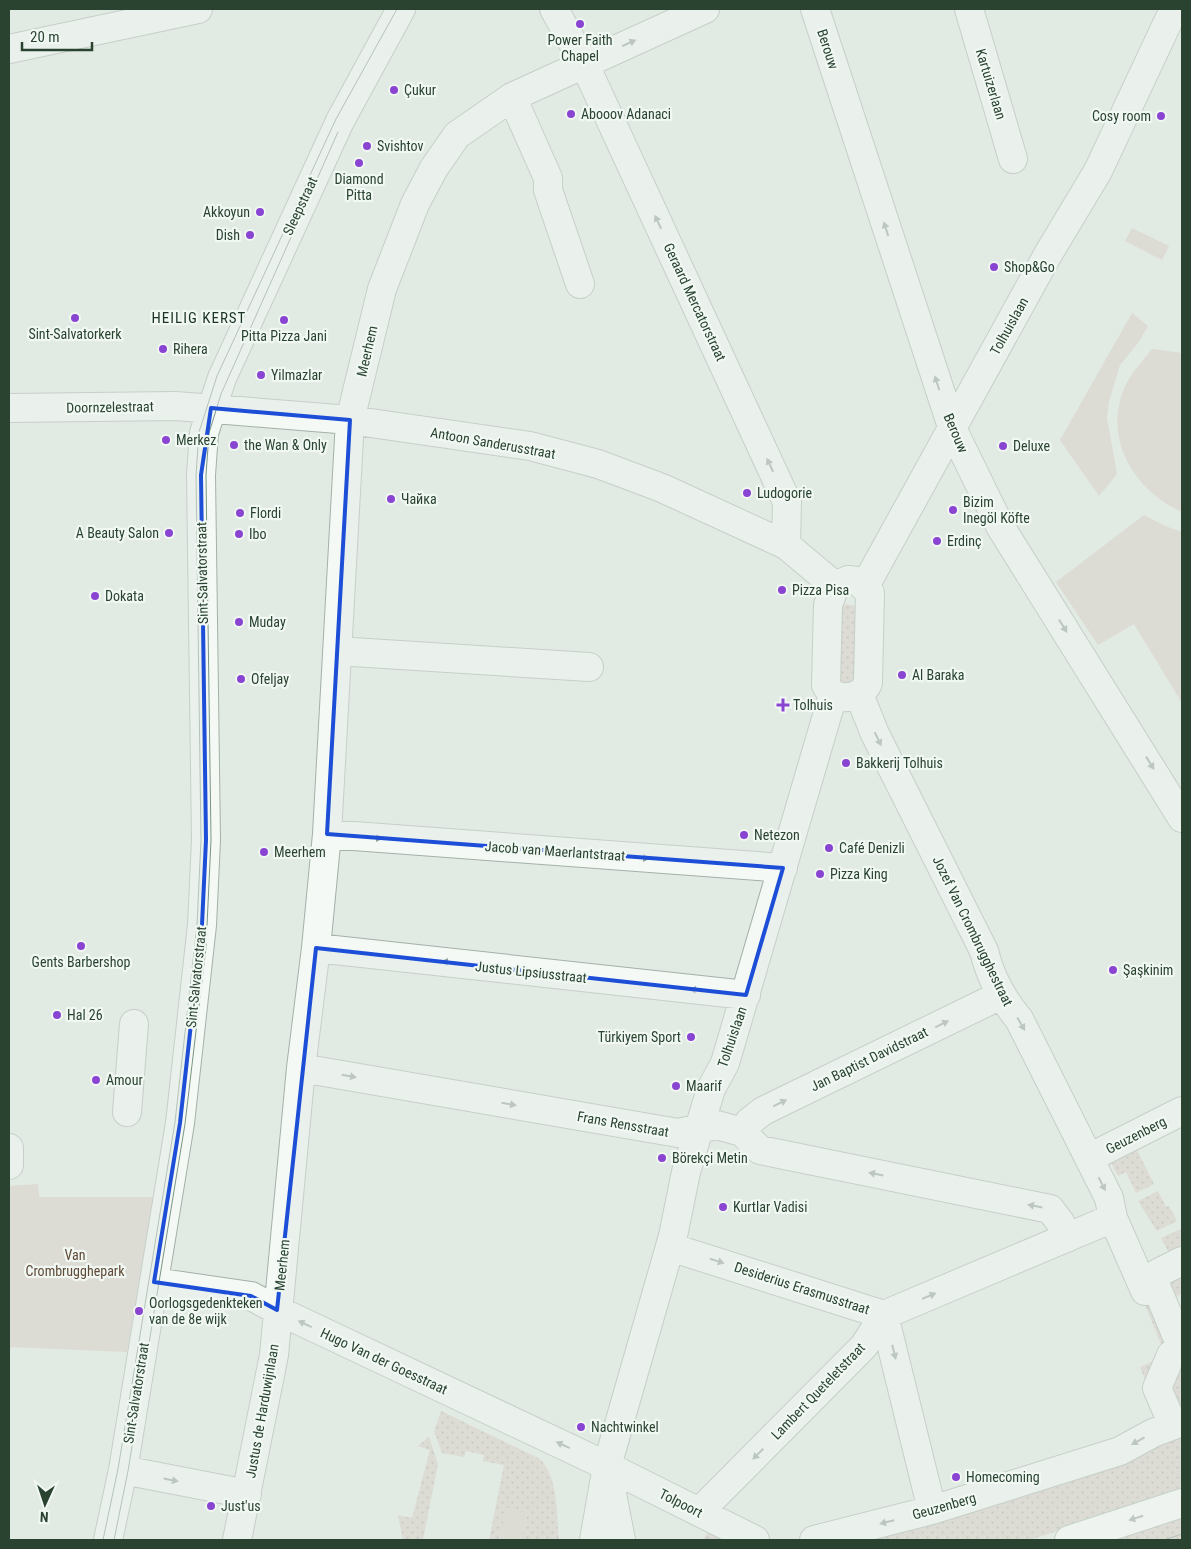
<svg xmlns="http://www.w3.org/2000/svg" width="1191" height="1549" viewBox="0 0 1191 1549" font-family="'Roboto Condensed',sans-serif">
<defs>
<pattern id="grass-dots" width="8" height="8" patternUnits="userSpaceOnUse" patternTransform="scale(1.25)"><rect width="8" height="8" fill="#d5cac2"/><path d="M2 2h.1M6 6h.1" fill="none" stroke="#ada69e" stroke-width="1.8" stroke-linecap="round"/></pattern>
</defs>
<rect width="100%" height="100%" fill="#e2eae4"/>
<path fill="url(#grass-dots)" d="M846,604L855,606L862,610L863,652L852,687L837,683V612Z
M1136,1148L1154,1184L1136,1193L1126,1172L1118,1176L1108,1157Z
M1158,1191L1166,1207L1169,1206L1177,1221L1157,1231L1138,1201Z
M1181,1229L1182,1249L1170,1255L1161,1238Z
M1182,1265V1293L1169,1301L1162,1277Z
M1148,1304L1178,1349L1160,1417L1140,1367L1161,1358L1163,1349L1145,1305Z
M1182,1358V1407L1170,1412L1166,1374Z
M441,1411L540,1459C559,1479 556,1514 559,1540H521L527,1514L507,1508L499,1540H489L504,1465L483,1461L484,1455L466,1451L464,1457L442,1453L434,1431Z
M1182,1433V1490L1030,1540H857Z
M429,1437L438,1464L423,1540H403L398,1515L412,1518L430,1450L418,1446Z
M1182,1514V1540H1102Z
M708,1532L727,1540H703Z"/>
<path fill="#d5cac2" d="M1132,228L1169,246L1162,260L1125,241Z
M1132,313L1148,326L1138,343L1120,365L1109,401L1107,418L1117,474L1099,496L1060,440Z
M1152,349L1182,353V512C1137,492 1105,444 1122,394C1128,376 1141,363 1152,349Z
M1144,515L1165,526L1182,532V703L1134,624L1098,645L1056,582Z
M38,1184L39,1197H153L127,1352L11,1347L9,1354V1186Z
M506,1508L527,1513L521,1540H499Z"/>
<g fill="none" stroke-linecap="round" stroke-linejoin="round">
<g stroke="#a3b1a7" stroke-width="30">
<path id="minor" d="M554,9L584,63L787,502L786,545
M815,9L953,430L1000,526L1182,818
M969,9L1013,159
M9,49L198,9
M512,97L548,178V190L580,284
M9,408L175,406L215,409L350,420L530,446L598,464L662,488L786,545L835,586
M848,580L858,581L870,593L868,683C861,700 834,703 826,685L828,605L835,586Z
M865,586L1047,256L1098,171L1174,9
M337,651L589,667
M859,694L875,734L984,951C990,976 1002,999 1019,1019L1109,1198L1113,1218L1145,1291L1156,1286L1182,1349
M327,834L783,868
M316,948L746,995
M301,1068L678,1133L717,1125L742,1132L760,1150L1050,1209L1060,1222L1067,1238
M127,1112L134,1024
M742,1132L749,1122L763,1111L1001,995
M1089,1158L1182,1111
M9,1165V1148
M670,1247L884,1315L932,1510
M154,1282L251,1296L277,1310L607,1466L755,1540
M1156,1286L1158,1273L1182,1261
M1173,1425L1157,1388L1171,1355L1182,1351
M123,1470L247,1494
M610,1484L621,1540
M699,1512L864,1346L884,1315L1113,1218
M108,1540L123,1470L180,1123L202,925L206,840L201,475L204,433L222,378L340,121L401,9
M237,1540L274,1355L301,1068L316,948L327,834L350,420L382,289L415,204L434,168L457,135L512,97L705,9
M594,1540L607,1466L673,1236L686,1172L711,1089L725,1063L833,695
M814,1540L932,1510L1120,1451L1153,1433L1182,1422"/>
</g>
<g stroke="#a0b7a6" stroke-width="30">
<path id="major" d="M1069,1540L1182,1503"/>
</g>
<use href="#minor" stroke="#f4f9f6" stroke-width="28"/>
<use href="#major" stroke="#fff" stroke-width="28"/>
<path stroke="#7a9581" stroke-width="1" d="M103,1540L118,1469L175,1122L197,925L201,840L196,475L199,432L217,376L336,119L397,9
M114,1540L128,1471L185,1124L206,947L211,840L206,475L209,433L221,394L338,132
M1164,1540L1182,1534"/>
</g>
<defs><path id="oneway-solid" d="M-6-.8H1V-3.2L6.5 0L1 3.2V.8H-6Z" transform="scale(1.25)"/></defs>
<g fill="#8e9e93">
<use href="#oneway-solid" transform="translate(629 43) rotate(-24)"/>
<use href="#oneway-solid" transform="translate(658 222) rotate(-115)"/>
<use href="#oneway-solid" transform="translate(886 229) rotate(-108)"/>
<use href="#oneway-solid" transform="translate(937 383) rotate(-108)"/>
<use href="#oneway-solid" transform="translate(770 465) rotate(-115)"/>
<use href="#oneway-solid" transform="translate(1063 626) rotate(58)"/>
<use href="#oneway-solid" transform="translate(878 739) rotate(64)"/>
<use href="#oneway-solid" transform="translate(1150 763) rotate(58)"/>
<use href="#oneway-solid" transform="translate(375 838) rotate(4)"/>
<use href="#oneway-solid" transform="translate(642 858) rotate(4)"/>
<use href="#oneway-solid" transform="translate(449 962) rotate(-174)"/>
<use href="#oneway-solid" transform="translate(697 990) rotate(-174)"/>
<use href="#oneway-solid" transform="translate(942 1024) rotate(-26)"/>
<use href="#oneway-solid" transform="translate(1021 1024) rotate(60)"/>
<use href="#oneway-solid" transform="translate(349 1076) rotate(10)"/>
<use href="#oneway-solid" transform="translate(780 1103) rotate(-26)"/>
<use href="#oneway-solid" transform="translate(509 1104) rotate(10)"/>
<use href="#oneway-solid" transform="translate(876 1174) rotate(-169)"/>
<use href="#oneway-solid" transform="translate(1102 1184) rotate(63)"/>
<use href="#oneway-solid" transform="translate(1035 1206) rotate(-169)"/>
<use href="#oneway-solid" transform="translate(717 1261) rotate(18)"/>
<use href="#oneway-solid" transform="translate(929 1296) rotate(-23)"/>
<use href="#oneway-solid" transform="translate(305 1324) rotate(-155)"/>
<use href="#oneway-solid" transform="translate(894 1352) rotate(76)"/>
<use href="#oneway-solid" transform="translate(1138 1441) rotate(151)"/>
<use href="#oneway-solid" transform="translate(563 1445) rotate(-155)"/>
<use href="#oneway-solid" transform="translate(758 1454) rotate(135)"/>
<use href="#oneway-solid" transform="translate(171 1480) rotate(11)"/>
<use href="#oneway-solid" transform="translate(887 1522) rotate(166)"/>
</g>
<use fill="#94a198" href="#oneway-solid" transform="translate(1136 1518) rotate(162)"/>
<path d="M0 0H1191V1549H0ZM211,408L350,420L327,834L783,868L746,995L316,948L277,1310L251,1296L154,1282L180,1123L202,925L206,840L201,475Z" fill="#e2eae4" fill-opacity=".55" fill-rule="evenodd"/>
<path fill="none" stroke="#1d4ed8" stroke-width="4" stroke-linejoin="round" d="M211,408L350,420L327,834L783,868L746,995L316,948L277,1310L251,1296L154,1282L180,1123L202,925L206,840L201,475Z"/>
<g fill="#8a44d2" stroke="#f1f8f3" stroke-width="2">
<circle cx="580" cy="24" r="5"/>
<circle cx="394" cy="90" r="5"/>
<circle cx="571" cy="114" r="5"/>
<circle cx="1161" cy="116" r="5"/>
<circle cx="367" cy="146" r="5"/>
<circle cx="359" cy="163" r="5"/>
<circle cx="260" cy="212" r="5"/>
<circle cx="250" cy="235" r="5"/>
<circle cx="994" cy="267" r="5"/>
<circle cx="75" cy="318" r="5"/>
<circle cx="284" cy="320" r="5"/>
<circle cx="163" cy="349" r="5"/>
<circle cx="261" cy="375" r="5"/>
<circle cx="166" cy="440" r="5"/>
<circle cx="234" cy="445" r="5"/>
<circle cx="1003" cy="446" r="5"/>
<circle cx="747" cy="493" r="5"/>
<circle cx="391" cy="499" r="5"/>
<circle cx="953" cy="510" r="5"/>
<circle cx="240" cy="513" r="5"/>
<circle cx="169" cy="533" r="5"/>
<circle cx="239" cy="534" r="5"/>
<circle cx="937" cy="541" r="5"/>
<circle cx="782" cy="590" r="5"/>
<circle cx="95" cy="596" r="5"/>
<circle cx="239" cy="622" r="5"/>
<circle cx="902" cy="675" r="5"/>
<circle cx="241" cy="679" r="5"/>
<path d="M780.5 697.5h5v5h5v5h-5v5h-5v-5h-5v-5h5z"/>
<circle cx="846" cy="763" r="5"/>
<circle cx="744" cy="835" r="5"/>
<circle cx="829" cy="848" r="5"/>
<circle cx="264" cy="852" r="5"/>
<circle cx="820" cy="874" r="5"/>
<circle cx="81" cy="946" r="5"/>
<circle cx="1113" cy="970" r="5"/>
<circle cx="57" cy="1015" r="5"/>
<circle cx="691" cy="1037" r="5"/>
<circle cx="96" cy="1080" r="5"/>
<circle cx="676" cy="1086" r="5"/>
<circle cx="662" cy="1158" r="5"/>
<circle cx="723" cy="1207" r="5"/>
<circle cx="139" cy="1311" r="5"/>
<circle cx="581" cy="1427" r="5"/>
<circle cx="956" cy="1477" r="5"/>
<circle cx="211" cy="1506" r="5"/>
</g>
<g text-anchor="middle" stroke-width="4.5" stroke-linejoin="round" paint-order="stroke">
<g font-size="14" fill="#294330" stroke="#f1f8f3" text-anchor="start">
<text x="580" y="45" text-anchor="middle">Power Faith<tspan x="580" dy="16">Chapel</tspan></text>
<text x="404" y="95">Çukur</text>
<text x="581" y="119">Abooov Adanaci</text>
<text x="1151" y="121" text-anchor="end">Cosy room</text>
<text x="377" y="151">Svishtov</text>
<text x="359" y="184" text-anchor="middle">Diamond<tspan x="359" dy="16">Pitta</tspan></text>
<text x="250" y="217" text-anchor="end">Akkoyun</text>
<text x="240" y="240" text-anchor="end">Dish</text>
<text x="1004" y="272">Shop&amp;Go</text>
<text x="75" y="339" text-anchor="middle">Sint-Salvatorkerk</text>
<text x="284" y="341" text-anchor="middle">Pitta Pizza Jani</text>
<text x="173" y="354">Rihera</text>
<text x="271" y="380">Yilmazlar</text>
<text x="176" y="445">Merkez</text>
<text x="244" y="450">the Wan &amp; Only</text>
<text x="1013" y="451">Deluxe</text>
<text x="757" y="498">Ludogorie</text>
<text x="401" y="504">Чайка</text>
<text x="963" y="507">Bizim<tspan x="963" dy="16">Inegöl Köfte</tspan></text>
<text x="250" y="518">Flordi</text>
<text x="159" y="538" text-anchor="end">A Beauty Salon</text>
<text x="249" y="539">Ibo</text>
<text x="947" y="546">Erdinç</text>
<text x="792" y="595">Pizza Pisa</text>
<text x="105" y="601">Dokata</text>
<text x="249" y="627">Muday</text>
<text x="912" y="680">Al Baraka</text>
<text x="251" y="684">Ofeljay</text>
<text x="793" y="710">Tolhuis</text>
<text x="856" y="768">Bakkerij Tolhuis</text>
<text x="754" y="840">Netezon</text>
<text x="839" y="853">Café Denizli</text>
<text x="274" y="857">Meerhem</text>
<text x="830" y="879">Pizza King</text>
<text x="81" y="967" text-anchor="middle">Gents Barbershop</text>
<text x="1123" y="975">Şaşkinim</text>
<text x="67" y="1020">Hal 26</text>
<text x="681" y="1042" text-anchor="end">Türkiyem Sport</text>
<text x="106" y="1085">Amour</text>
<text x="686" y="1091">Maarif</text>
<text x="672" y="1163">Börekçi Metin</text>
<text x="733" y="1212">Kurtlar Vadisi</text>
<text x="149" y="1308">Oorlogsgedenkteken<tspan x="149" dy="16">van de 8e wijk</tspan></text>
<text x="591" y="1432">Nachtwinkel</text>
<text x="966" y="1482">Homecoming</text>
<text x="221" y="1511">Just'us</text>
</g>
<g font-size="14" fill="#294330" stroke="#f1f8f3">
<text transform="translate(828 49) rotate(72)" y="5">Berouw</text>
<text transform="translate(991 84) rotate(73)" y="5">Kartuizerlaan</text>
<text transform="translate(300 206) rotate(-65)" y="5">Sleepstraat</text>
<text transform="translate(695 302) rotate(65)" y="5">Geraard Mercatorstraat</text>
<text transform="translate(1009 326) rotate(-61)" y="5">Tolhuislaan</text>
<text transform="translate(367 351) rotate(-77)" y="5">Meerhem</text>
<text transform="translate(110 407) rotate(-1)" y="5">Doornzelestraat</text>
<text transform="translate(956 433) rotate(67)" y="5">Berouw</text>
<text transform="translate(493 443) rotate(10)" y="5">Antoon Sanderusstraat</text>
<text transform="translate(202 573) rotate(-91)" y="5">Sint-Salvatorstraat</text>
<text transform="translate(555 851) rotate(4)" y="5">Jacob van Maerlantstraat</text>
<text transform="translate(973 931) rotate(64)" y="5">Jozef Van Crombrugghestraat</text>
<text transform="translate(531 972) rotate(6)" y="5">Justus Lipsiusstraat</text>
<text transform="translate(196 977) rotate(-84)" y="5">Sint-Salvatorstraat</text>
<text transform="translate(732 1037) rotate(-71)" y="5">Tolhuislaan</text>
<text transform="translate(869 1059) rotate(-26)" y="5">Jan Baptist Davidstraat</text>
<text transform="translate(623 1124) rotate(10)" y="5">Frans Rensstraat</text>
<text transform="translate(1136 1135) rotate(-27)" y="5">Geuzenberg</text>
<text transform="translate(282 1265) rotate(-84)" y="5">Meerhem</text>
<text transform="translate(802 1288) rotate(18)" y="5">Desiderius Erasmusstraat</text>
<text transform="translate(384 1361) rotate(25)" y="5">Hugo Van der Goesstraat</text>
<text transform="translate(818 1391) rotate(-46)" y="5">Lambert Queteletstraat</text>
<text transform="translate(136 1393) rotate(-81)" y="5">Sint-Salvatorstraat</text>
<text transform="translate(262 1411) rotate(-80)" y="5">Justus de Harduwijnlaan</text>
<text transform="translate(681 1503) rotate(27)" y="5">Tolpoort</text>
<text transform="translate(944 1506) rotate(-16)" y="5">Geuzenberg</text>
</g>
<g font-size="14" fill="#5f4936" stroke="#f1f8f3">
<text x="75" y="1260">Van<tspan x="75" dy="16">Crombrugghepark</tspan></text>
</g>
<g font-size="15" letter-spacing="1" fill="#1b3423" stroke="#f1f8f3">
<text x="199" y="323">HEILIG KERST</text>
</g>
</g>
<rect width="1191" height="1549" fill="none" stroke="#294330" stroke-width="20"/>
<g transform="translate(45 1504) rotate(183)" stroke="#f1f8f3" stroke-width="4" paint-order="stroke">
<path d="M0-4L9 19L0 12L-9 19Z" fill="#294330"/>
<text y="-8" font-size="14" font-weight="bold" text-anchor="middle" fill="#294330">N</text>
</g>
<path d="M22 42v8h70v-8" fill="none" stroke="#294330" stroke-width="2.5"/>
<text x="30" y="42" font-size="15" fill="#294330" stroke="#f1f8f3" stroke-width="4" paint-order="stroke">20 m</text>
</svg>
